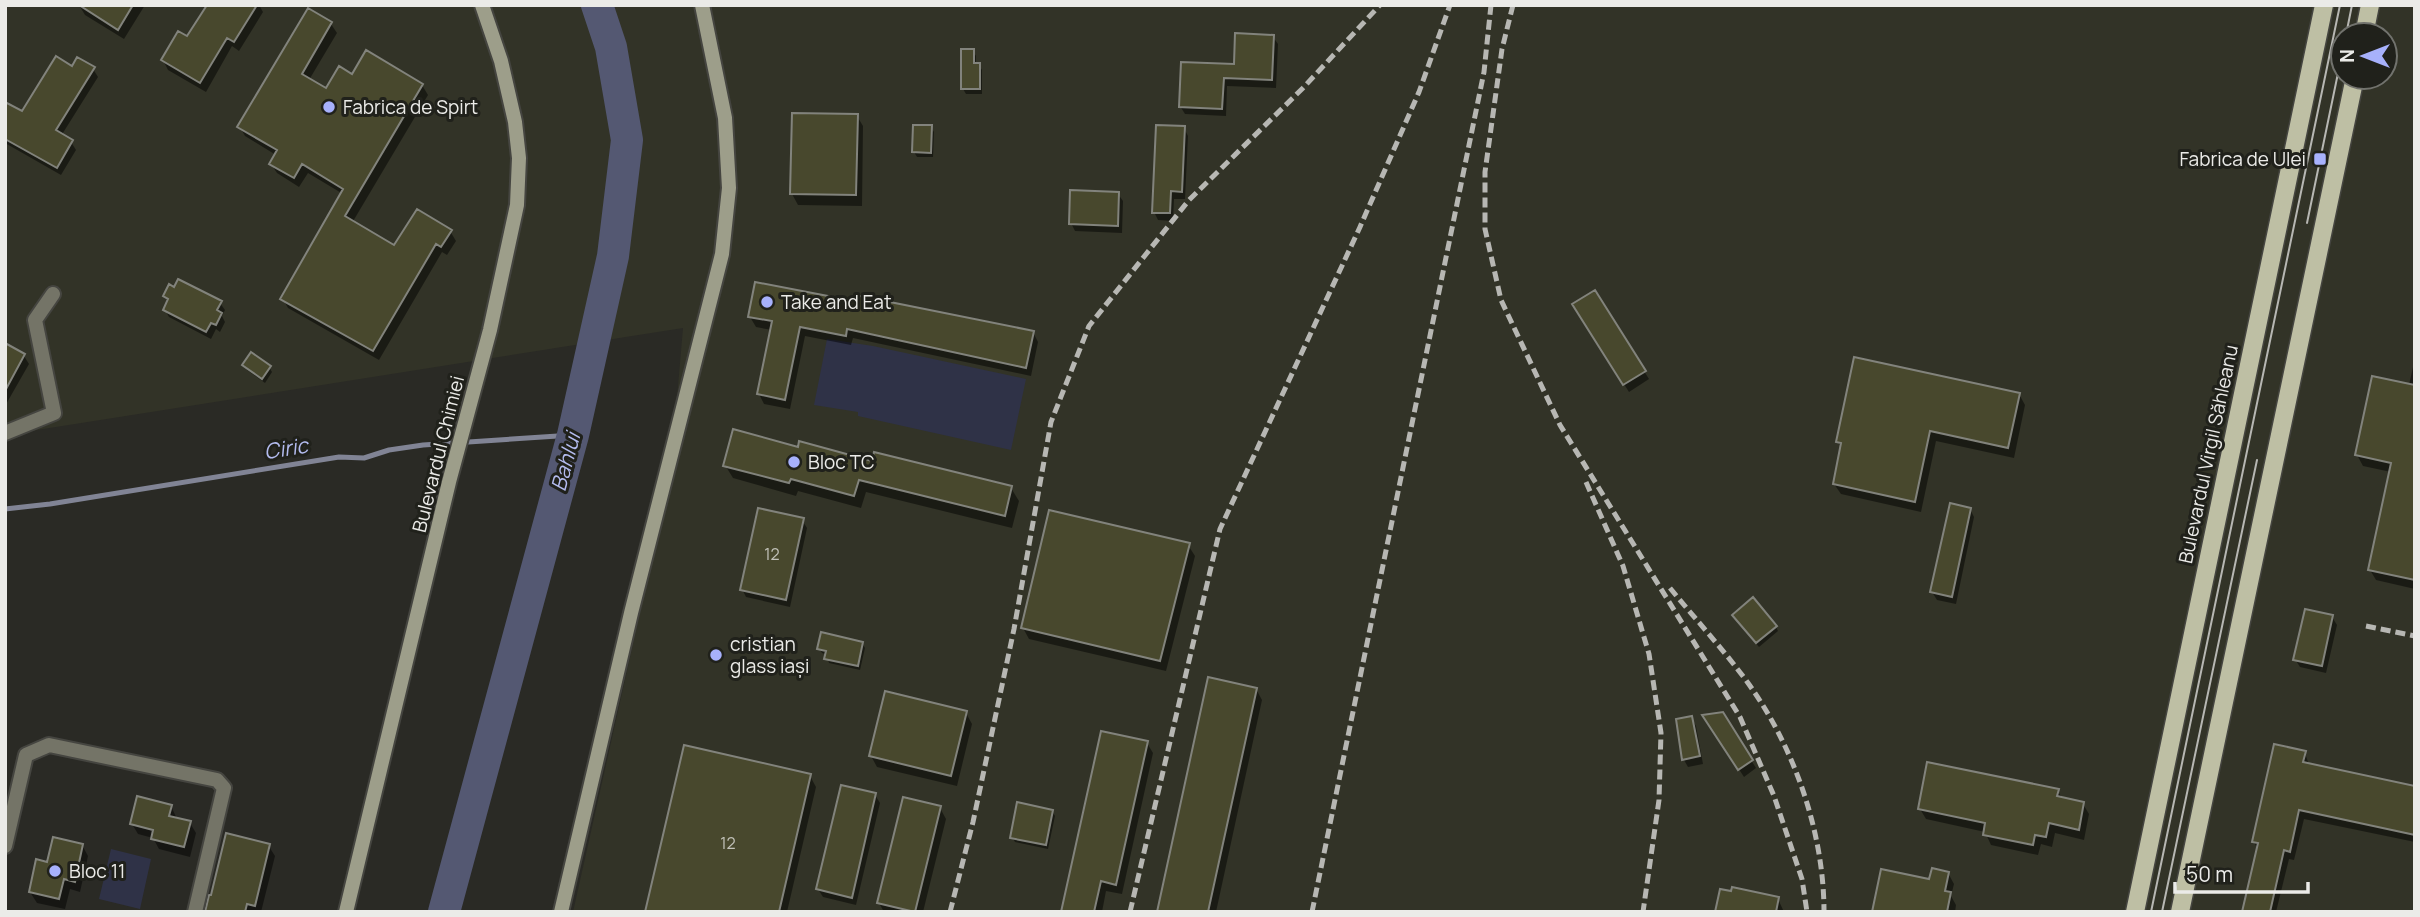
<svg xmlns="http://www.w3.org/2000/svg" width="2420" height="917" viewBox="0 0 2420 917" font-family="Manrope,sans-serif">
<rect width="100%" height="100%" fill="#2a2a25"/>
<path fill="#323327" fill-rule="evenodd" d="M5,5H2415V912H573L670,479L683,328L5,435ZM2343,35H2385V77H2343Z"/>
<path fill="#2f3247" d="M827,339L873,346L1026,379L1011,450L858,416V412L814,405Z
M111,849L151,859L140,909L99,899Z"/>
<path fill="#0007" d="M79,5H145L124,39L85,15Z
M209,5H259L263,12L239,51L232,46L206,92L168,70L163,60L188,39Z
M331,24L337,33L309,80L326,90L352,76L422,85L428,95L352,223L394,247L450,231L456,241L447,255L442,252L379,360L288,308L283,299L343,194L308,173L299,187L277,173L271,164L276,155L245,136L240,127Z
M1273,37L1278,44L1276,88L1227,86L1226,116L1185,114L1180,106Z
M973,51L976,56V65H979L982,70V94H966L963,89Z
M72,68L93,69L98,77L61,136L71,142L76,150L61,175L5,143V104L22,114Z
M857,116L863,126L862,206L798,205L792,194Z
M931,127L934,132L933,157H917L914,152Z
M1184,128L1188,136L1185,199H1174L1173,221L1158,220L1154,212Z
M1118,194L1123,201L1122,233L1075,231L1071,223Z
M1594,292L1649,379L1629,392L1574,305Z
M165,296L220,303L225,310L222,316L225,322L220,332L216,329L211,339L169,317L165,310L169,303Z
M750,317L1033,332L1038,342L1031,376L853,338L851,345L805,336L790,409L764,404L759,394L772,330L756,327Z
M5,345L24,356L29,364L5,406Z
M2415,358V589L2376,580L2370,570L2391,472L2363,466L2357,455L2409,385Z
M244,365L269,367L272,372L265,383L247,370Z
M2019,394L2025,405L2014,458L1936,441L1921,512L1841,494L1834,484L1842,449L1838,442Z
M799,449L1011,488L1019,501L1012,528L866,492L861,508L798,491L796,496L733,478L725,465Z
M1970,509L1974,517L1956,604L1937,600L1932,592Z
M802,520L807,528L790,607L746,597L742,589Z
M1188,545L1195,556L1166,671L1029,639L1023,628Z
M2332,617L2337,625L2326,673L2300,667L2295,659Z
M1737,620L1776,627L1778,631L1759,647Z
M862,643L865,648L860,670L829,663L827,655L822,653L819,648Z
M1256,689L1262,700L1216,912H1158Z
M966,713L972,724L957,786L877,767L871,756Z
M1722,714L1756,768L1744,777L1709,723Z
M1691,718L1696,726L1703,764L1688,767L1684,760Z
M1147,743L1153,753L1122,894L1106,891L1102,912H1063Z
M2305,753L2309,765L2415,787V842L2304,819L2294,860L2289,859L2276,912H2245L2258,850L2254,842Z
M810,776L816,787L787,912H647Z
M2057,790L2063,799L2083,804L2089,814L2084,840L2055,833L2052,847L2041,844L2038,855L1991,845L1985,832L1926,819L1920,809Z
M875,795L880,803L856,905L823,897L818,889Z
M171,806L177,819L190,823L196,833L190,857L159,849L153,838L138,834L132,824Z
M940,808L946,819L923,912H884L879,903Z
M1052,811L1055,816L1048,849L1015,842L1012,837Z
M82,845L88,856L80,892L70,889L65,909L37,903L30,892L48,864Z
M268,845L275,856L261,912H207Z
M1948,873L1954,884L1951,896L1956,905L1955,912H1874Z
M1778,899L1784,912H1717Z"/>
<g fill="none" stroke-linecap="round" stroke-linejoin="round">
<path stroke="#818495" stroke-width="5" d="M5,509L50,504L339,457L364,458L389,450L423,445L573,435"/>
<path stroke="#545872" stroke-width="32" d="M444,912L573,435L613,256L627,140L611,47L597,5"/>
</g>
<path fill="#48482d" stroke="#82837c" stroke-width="2" d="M79,5H133L118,30Z
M207,5H257L234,42L227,38L200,83L161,60L178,31L187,36Z
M308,8L332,22L302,74L326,88L339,66L352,74L366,50L423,84L345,216L394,245L417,209L452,230L441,247L436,244L373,351L280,299L343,189L302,164L294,178L269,164L277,150L237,127Z
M1235,33L1274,35L1272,80L1224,78L1222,109L1179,107L1181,62L1234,64Z
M961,49H974V63H980V89H961Z
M56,56L72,66L77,57L95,67L56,130L73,140L57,168L5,139V102L22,111Z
M792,113L858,114L856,195L790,194Z
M913,125H932L931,153L912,152Z
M1156,125L1185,126L1182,192L1171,191L1170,213H1152Z
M1070,190L1119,192L1118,226L1069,224Z
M178,279L222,301L217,310L222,313L216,325L211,323L206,332L163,310L168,299L163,296L169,284L174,287Z
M755,282L854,301L855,295L1034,331L1026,368L847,329L846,336L800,327L785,400L757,394L772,321L748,317Z
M1595,290L1646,371L1623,385L1572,304Z
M5,343L25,354L5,391Z
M251,352L271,366L262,379L242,365Z
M1854,357L2020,393L2008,448L1930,431L1915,502L1833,484L1841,443L1836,442Z
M2372,376L2415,385V580L2368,570L2391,463L2355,455Z
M733,429L798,447L799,441L872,461L874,452L1012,486L1005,516L859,480L854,496L791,479L789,483L723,466Z
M1950,503L1971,508L1952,597L1930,592Z
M758,508L804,518L786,600L740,590Z
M1049,510L1190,543L1160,661L1021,628Z
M1753,597L1777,626L1756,643L1732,615Z
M2305,609L2333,615L2322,666L2293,660Z
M821,632L863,642L858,666L824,659L826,651L817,649Z
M1208,677L1257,688L1208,912H1157Z
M885,691L967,711L951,776L869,756Z
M1723,712L1753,760L1738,770L1702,715Z
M1692,716L1700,756L1682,760L1676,719Z
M1101,731L1148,741L1116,885L1101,881L1094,912H1061Z
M2274,744L2306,751L2303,762L2415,786V835L2299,810L2290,852L2284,850L2270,912H2242L2258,843L2252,842Z
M684,745L811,774L779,912H645Z
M1927,762L2059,789L2057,796L2084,802L2079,830L2049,823L2046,837L2035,835L2033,845L1983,835L1985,823L1918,809Z
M841,785L876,793L852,898L816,889Z
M137,796L172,805L169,816L191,821L184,847L151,839L153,830L130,824Z
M903,797L941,806L915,912L877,903Z
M1017,802L1053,810L1046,845L1010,838Z
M226,833L270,844L255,906L247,904L245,912H205L209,895H211Z
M53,837L83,844L75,882L64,879L59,899L29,892L36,859L47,862Z
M1932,868L1949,872L1945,891L1951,892L1947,912H1872L1881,869L1929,879Z
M1732,887L1779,897L1776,912H1715L1720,889L1731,891Z"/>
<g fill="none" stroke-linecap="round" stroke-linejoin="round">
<g stroke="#454540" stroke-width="18">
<path id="street" d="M5,433L54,413L35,320L53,294
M5,846L26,755L49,745L217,780L224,788L195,912"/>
</g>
<g stroke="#454540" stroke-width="18">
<path id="secondary" d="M346,912L449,482L490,330L517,205L519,158L515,122L501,61L482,5
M561,912L631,613L722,254L729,188L725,118L702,5"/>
</g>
<g stroke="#454540" stroke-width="21">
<path id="primary" d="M2364,35L2370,5
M2135,912L2324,5
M2180,912L2355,77"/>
</g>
<use href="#street" stroke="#747467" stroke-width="14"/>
<use href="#secondary" stroke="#9d9e8a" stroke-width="14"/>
<use href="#primary" stroke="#bebfa4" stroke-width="18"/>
<path stroke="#b7b7b3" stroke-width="2" d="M2346,35L2352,5
M2307,223L2343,49
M2151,912L2340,5
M2162,912L2257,460"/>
<path stroke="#b7b7b3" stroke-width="5" stroke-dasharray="10 5" stroke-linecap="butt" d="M1513,5L1502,49L1485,172V229L1501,300L1560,425L1740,717L1774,796L1802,879L1807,912
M1586,482L1623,566L1649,654L1661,733L1659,800L1643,912
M1670,588C1696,620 1724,650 1748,683C1794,747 1824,832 1824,912
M2366,626L2415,636
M950,912L973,822L1014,629L1051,422L1089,326L1189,200L1303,88L1380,5
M1130,912L1220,529L1360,227L1419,92L1450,5
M1312,912L1484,72L1491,5"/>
</g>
<g fill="#a7b1fc" stroke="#20211b" stroke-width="2.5">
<circle cx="329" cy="107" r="7"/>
<rect x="2313" y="152" width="14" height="14" rx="3.5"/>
<circle cx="767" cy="302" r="7"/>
<circle cx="794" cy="462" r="7"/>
<circle cx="716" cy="655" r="7"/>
<circle cx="55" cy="871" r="7"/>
</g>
<g text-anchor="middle" stroke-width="6" stroke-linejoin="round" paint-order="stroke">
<g font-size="16" fill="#c2c2b9">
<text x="772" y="560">12</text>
<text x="728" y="849">12</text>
</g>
<g font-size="19" fill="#ebebe8" stroke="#20211b" text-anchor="start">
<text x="343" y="114">Fabrica de Spirt</text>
<text x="2306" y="166" text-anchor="end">Fabrica de Ulei</text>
<text x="781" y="309">Take and Eat</text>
<text x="808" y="469">Bloc TC</text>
<text x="730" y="651">cristian<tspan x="730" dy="22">glass iași</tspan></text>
<text x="69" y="878">Bloc 11</text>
</g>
<g font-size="19" fill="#ebebe8" stroke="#20211b">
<text transform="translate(438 454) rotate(-76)" y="7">Bulevardul Chimiei</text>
<text transform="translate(2208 454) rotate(-78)" y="7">Bulevardul Virgil Săhleanu</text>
</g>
<g font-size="21" font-style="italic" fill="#b3bbee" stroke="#20211b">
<text transform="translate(286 449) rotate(-9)" y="7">Ciric</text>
<text transform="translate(566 462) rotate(-75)" y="7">Bahlui</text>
</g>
</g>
<rect width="2420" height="917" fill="none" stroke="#ebebe8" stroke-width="14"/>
<g transform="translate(2364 56) rotate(270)"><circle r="33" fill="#20211b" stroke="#71726d" stroke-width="2"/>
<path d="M0-5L12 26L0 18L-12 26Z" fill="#a7b1fc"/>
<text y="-10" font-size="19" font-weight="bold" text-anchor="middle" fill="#ebebe8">N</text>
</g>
<path d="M2175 882v10h133v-10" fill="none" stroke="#ebebe8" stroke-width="3.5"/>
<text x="2186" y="882" font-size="21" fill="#ebebe8" stroke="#20211b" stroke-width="5" paint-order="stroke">50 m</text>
</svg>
